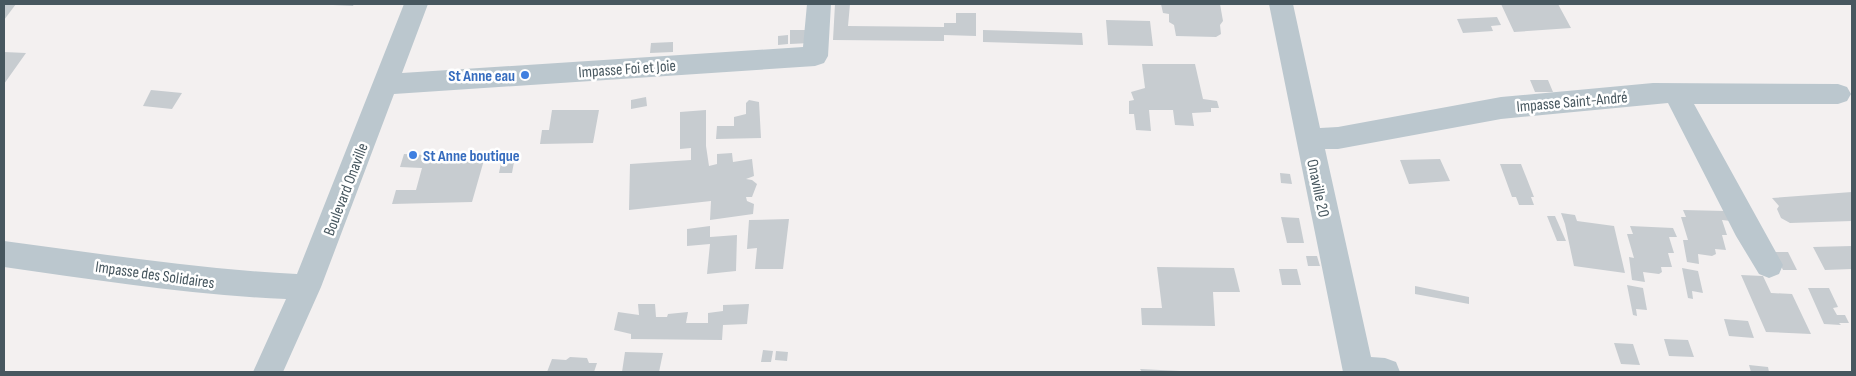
<svg xmlns="http://www.w3.org/2000/svg" width="1856" height="376" viewBox="0 0 1856 376" font-family="'Sofia Sans Condensed',sans-serif">
<rect width="100%" height="100%" fill="#f3f0f0"/>
<path fill="#c7ccd0" d="M4,4H16L4,20Z
M313,4H354L353,6Z
M835,4H850L848,26L944,27V23H956V13H976V36L944,35V41L833,40Z
M1161,4H1220L1223,21L1220,25L1221,34L1216,37L1176,36L1174,25L1169,22V14L1163,13Z
M1501,4H1558L1571,28L1514,32Z
M1497,17L1501,25L1491,26L1493,31L1463,33L1457,19Z
M1106,20L1150,21L1153,46L1108,45Z
M790,30H810V43L790,44Z
M983,30L1082,33L1083,45L983,42Z
M788,35V44L778,45V36Z
M673,42V52L650,53L651,43Z
M4,52L26,53L4,84Z
M1142,64H1195L1203,99L1217,101L1219,108H1211V112L1192,113L1194,126L1175,125L1173,110H1149L1151,131L1136,130L1134,114H1129V101L1134,100L1131,92L1145,88Z
M1530,80H1548L1553,92H1535Z
M151,90L182,93L172,109L143,106Z
M646,97L647,106L631,109V100Z
M749,100L759,102L761,138L716,139L717,126H734V117L746,114V103Z
M552,110H599L593,143L540,144L542,130H549Z
M706,110V146L709,166L717,164V154L732,153L733,162L752,159L754,176L746,179L752,180L757,184L752,197H746L747,201L754,204L753,214L710,220L711,201L629,210L630,164L691,160V148L680,149V112Z
M404,154L425,155L423,162L484,160L472,202L392,204L396,190H416L422,168L400,167Z
M1440,159L1450,181L1409,184L1400,160Z
M514,162L512,173H499L501,163Z
M1500,164H1521L1534,197H1531L1534,205H1519L1516,197H1512Z
M1280,173L1290,174L1292,184L1281,183Z
M1852,192V221L1790,223L1781,218L1777,209L1779,206L1772,198Z
M1683,210L1726,211L1731,221L1722,220L1727,235H1722L1726,250L1715,249L1716,254L1712,256L1698,254L1699,264L1687,262L1683,240H1688L1681,217H1686Z
M1561,213L1575,215L1577,221L1614,226L1625,273L1574,266L1565,224Z
M1547,216H1555L1566,241H1557Z
M1281,217L1299,218L1304,243H1287Z
M789,219L783,269H755L757,248L747,249L749,220Z
M710,226V237L737,235L736,271L707,274L710,244L687,246V229Z
M1630,226L1673,228L1677,237H1669L1674,253H1668L1672,267H1661L1662,272L1659,274L1643,272L1645,282L1632,280L1629,257L1634,258L1627,234H1633Z
M1852,246V269L1825,270L1813,247Z
M1774,252H1788L1797,270H1783Z
M1306,256H1317L1320,266H1308Z
M1157,267L1234,268L1240,292H1213L1215,326L1142,325L1141,308H1162Z
M1682,268L1698,271L1703,293L1692,291L1693,299L1688,298Z
M1279,269H1297L1301,285H1282Z
M1741,275L1763,276L1771,293L1792,294L1811,334L1766,332Z
M1627,285L1643,288L1647,310L1636,309L1637,316L1633,315Z
M1415,286L1469,297V304L1415,294Z
M1808,288H1829L1838,307L1833,308L1837,315H1845L1849,323H1839L1841,325L1824,324Z
M638,304H655L656,317H667L668,314L688,312L686,323H708V313L723,311V305L749,304L747,324L723,325L722,340L631,339V334L614,330L618,312L639,315Z
M1724,319L1748,321L1754,338L1729,336Z
M1664,339L1688,340L1694,357L1669,356Z
M1614,343L1633,344L1640,365L1621,364Z
M763,350L773,351L771,362H761Z
M776,351L788,352L787,361L775,360Z
M625,352L663,353L659,372H622Z
M570,357L587,358L589,363H597L594,372H547L552,359L566,360Z
M1749,365L1768,367L1769,372H1751Z
M1140,369L1180,371V372H1142Z"/>
<g fill="none" stroke-linecap="round" stroke-linejoin="round">
<path fill="#bbc7ce" fill-rule="evenodd" d="M404,4H428L402,73L803,47L807,4H831L828,56L824,63L815,66L394,94L321,287L283,372H253L286,299C191,295 97,280 4,267V241C102,254 198,269 297,274Z
M1269,4H1293L1320,128L1338,127L1501,97L1653,83L1838,84L1847,87L1851,94L1847,101L1838,104H1694L1783,265L1779,274L1769,278L1759,274L1736,236L1668,103L1501,119L1338,149H1325L1371,357L1385,358L1396,362L1400,372H1343Z"/>
</g>
<g fill="#3f7fe0" stroke="#fff" stroke-width="2">
<circle cx="525" cy="75" r="5"/>
<circle cx="413" cy="155" r="5"/>
</g>
<g text-anchor="middle" stroke-width="5" stroke-linejoin="round" paint-order="stroke">
<g font-size="16" fill="#47575f" stroke="#fff">
<text transform="translate(627 68) rotate(-4)" y="6">Impasse Foi et Joie</text>
<text transform="translate(1572 101) rotate(-5)" y="6">Impasse Saint-André</text>
<text transform="translate(1319 188) rotate(78)" y="6">Onaville 20</text>
<text transform="translate(345 189) rotate(-69)" y="6">Boulevard Onaville</text>
<text transform="translate(155 274) rotate(8)" y="6">Impasse des Solidaires</text>
</g>
<g font-size="16" font-weight="bold" fill="#366cbe" stroke="#fff" text-anchor="end">
<text x="515" y="81">St Anne eau</text>
<text x="423" y="161" text-anchor="start">St Anne boutique</text>
</g>
</g>
<rect width="1856" height="376" fill="none" stroke="#47575f" stroke-width="10"/>
</svg>
